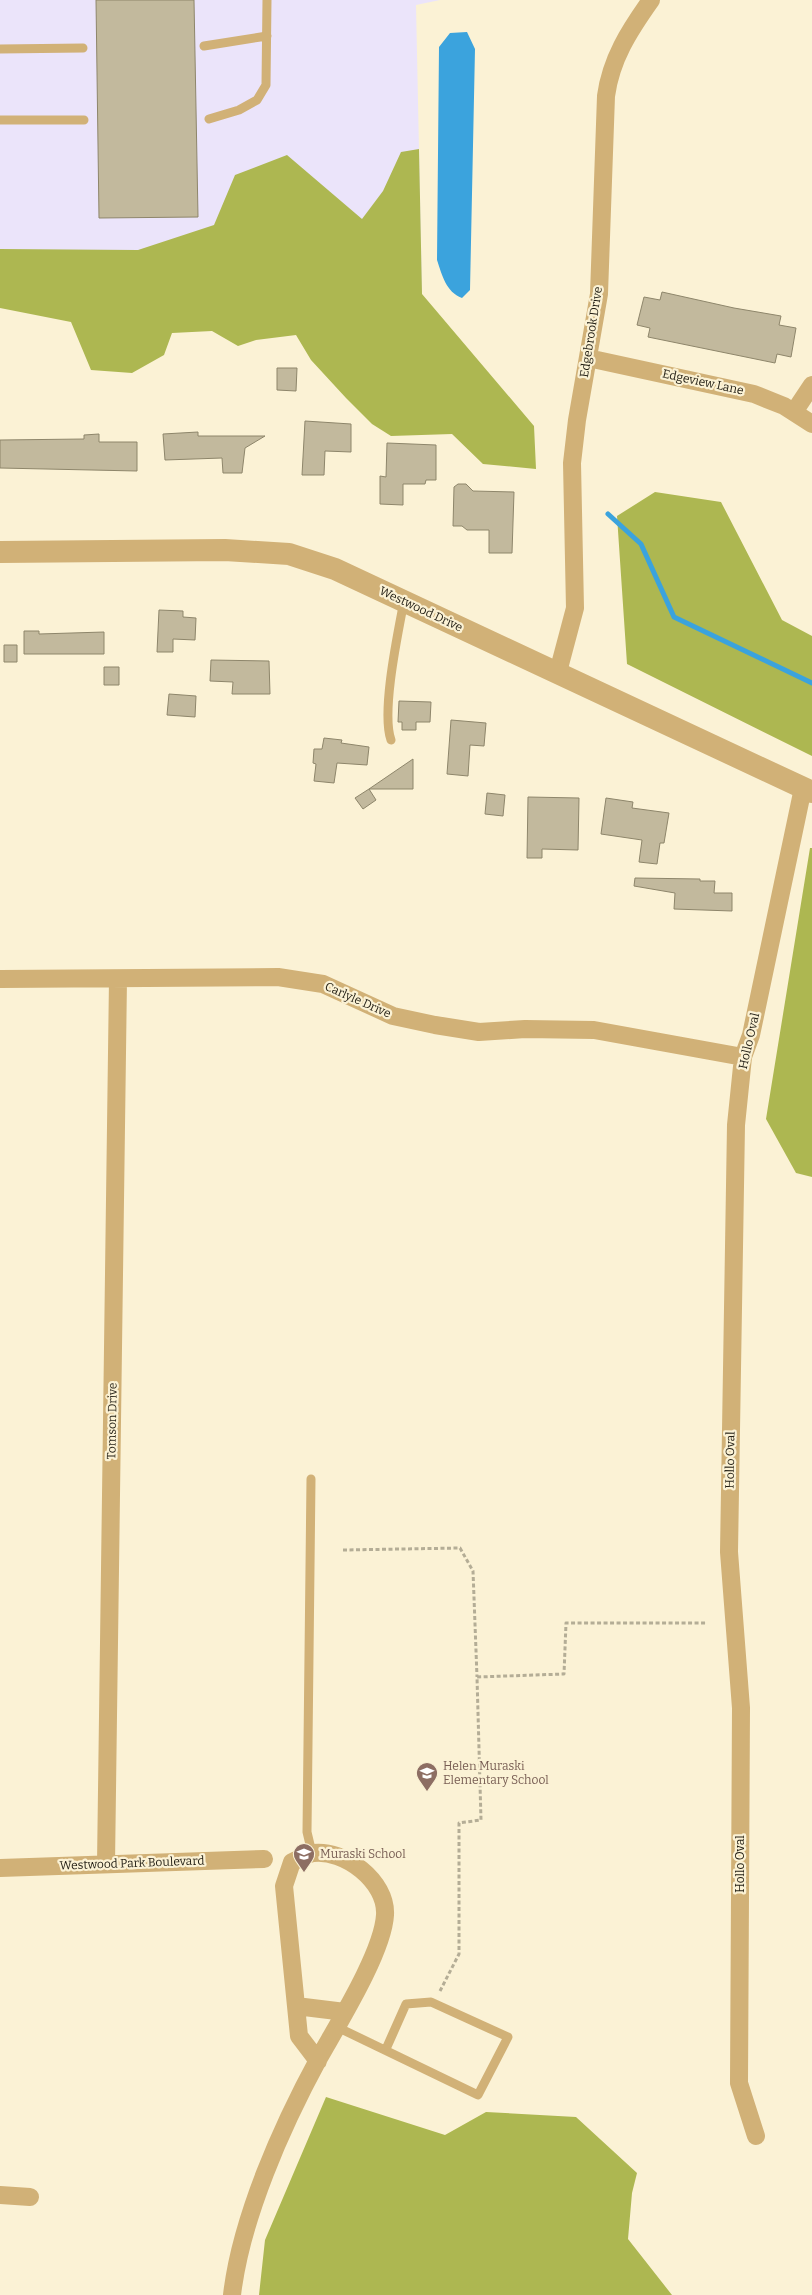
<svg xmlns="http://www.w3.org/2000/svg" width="812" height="2295" viewBox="0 0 812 2295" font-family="Bitter,serif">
<rect width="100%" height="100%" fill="#fbf2d5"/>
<path fill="#ebe4fa" d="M0,0H440L416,5L422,294L0,284Z"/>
<path fill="#adb751" d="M419,149L422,294L534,426L536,469L483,464L452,434L391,436L372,424L346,398L311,360L296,335L256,340L238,346L212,331L172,333L164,355L132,373L91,370L71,322L0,308V249L138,250L214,225L235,175L287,155L362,219L383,191L401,152Z
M655,492L721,502L782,620L812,636V756L627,664L617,516Z
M810,848H812V1177L796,1173L766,1119Z
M326,2097L445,2135L486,2112L576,2117L637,2173L632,2193L628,2239L672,2295H259L265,2240Z"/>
<path fill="#3ba3dd" d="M467,32L475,49L470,290L462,298C446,292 442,275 437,260L439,47L450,33Z"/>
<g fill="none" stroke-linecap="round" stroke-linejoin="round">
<path stroke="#3ba3dd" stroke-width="5" d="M608,514L641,544L674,617L812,683"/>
</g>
<path fill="#c2b99d" stroke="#8e866b" d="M96,0H194L198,217L99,218Z
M662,292L734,308L781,316L779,325L796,328L791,357L777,354L775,363L648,337L650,328L637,325L644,297L660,300Z
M277,368H297L296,391L277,390Z
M305,421L351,424V452L325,451L324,475H302Z
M198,432V436H265L245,448L242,473H223L222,458L165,460L163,434Z
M99,434V442H137V471L0,468V440L84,439V435Z
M387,443L436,445V480H426L425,484H403V505L380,504V476L386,477Z
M458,484H466L473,491L514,492L512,553H489V530H467L462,526H453L454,487Z
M159,610L183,611V617L196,618L195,640L173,639V652H157Z
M24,631H39V634L104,632V654H24Z
M4,645H17V662H4Z
M211,660L269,661L270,694H232L233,682L210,681Z
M104,667H119V685H104Z
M169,694L196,696L195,717L167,715Z
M399,701L431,702L430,722H416V730H402V722H398Z
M451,720L486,723L484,746L470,745L468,776L447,774Z
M324,738L342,740L341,743L369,747L367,765L337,763L334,783L314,781L316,764L313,763L314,749H322Z
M413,759V789H369Z
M369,789L376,800L363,809L355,798Z
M487,793L505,795L503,816L485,814Z
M528,797L579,798L578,850L542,849V858H527Z
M606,798L633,802L632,808L669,813L664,843H660L657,864L639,862L642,840L601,834Z
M635,878L700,879V881H715L714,893H732V911L674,909L675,893L634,886Z"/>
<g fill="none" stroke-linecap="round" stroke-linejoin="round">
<path stroke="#b4ad96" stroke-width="3" stroke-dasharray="4 2.5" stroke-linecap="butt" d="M343,1550L460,1548L473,1571L477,1677
M440,1991L459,1954V1823L481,1820L477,1677L564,1674L566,1623H707"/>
<path stroke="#d1b177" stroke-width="9" d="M204,46L267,36
M0,49L83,48
M209,119L239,110L257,100L266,85L267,0
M0,120H84
M391,740C381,712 398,633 404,601
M311,1479L307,1832L312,1853
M337,2027L478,2095L508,2037L431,2002L406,2004L386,2049"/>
<path stroke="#d1b177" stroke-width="18" d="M588,358L754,394L784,406L812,424
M794,412L812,385
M558,672L575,608L572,463L577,420L599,294L606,96C611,59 629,31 651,0
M0,979L278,977L323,984L393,1016L435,1025L479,1032L525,1029L594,1030L743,1057
M106,1864L118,979
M0,1868L264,1859
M296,2006L345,2012
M756,2136L739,2083L741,1708L729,1552L736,1125L743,1057L751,1035L803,788
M0,2195L30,2197
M232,2295C241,2218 282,2126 319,2058C338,2024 383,1952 385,1915C387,1881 344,1849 313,1853C306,1854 298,1860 292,1862L284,1886L299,2036L318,2061"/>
<path stroke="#d1b177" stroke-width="22" d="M0,552L225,550L289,554L335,569L812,792"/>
</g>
<defs>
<g id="school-pin" transform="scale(1.125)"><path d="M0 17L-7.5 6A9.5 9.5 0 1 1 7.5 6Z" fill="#8d6e63" stroke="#fbf2d5"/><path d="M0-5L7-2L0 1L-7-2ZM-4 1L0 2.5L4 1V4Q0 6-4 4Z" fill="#fff"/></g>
</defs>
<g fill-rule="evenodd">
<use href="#school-pin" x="427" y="1773"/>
<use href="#school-pin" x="304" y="1854"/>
</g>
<g text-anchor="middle" stroke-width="4.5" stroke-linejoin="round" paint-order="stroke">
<g font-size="12" fill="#211d13" stroke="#fbf2d5">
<text transform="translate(591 332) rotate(-81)" y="4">Edgebrook Drive</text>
<text transform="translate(703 382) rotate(12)" y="4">Edgeview Lane</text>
<text transform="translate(421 609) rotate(25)" y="4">Westwood Drive</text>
<text transform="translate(358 1000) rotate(24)" y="4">Carlyle Drive</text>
<text transform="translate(749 1041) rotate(-77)" y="4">Hollo Oval</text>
<text transform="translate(112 1421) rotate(-89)" y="4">Tomson Drive</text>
<text transform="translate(730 1460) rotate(-89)" y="4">Hollo Oval</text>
<text transform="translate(132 1863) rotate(-2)" y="4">Westwood Park Boulevard</text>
<text transform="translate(740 1864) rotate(-90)" y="4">Hollo Oval</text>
</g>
<g font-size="12" fill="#785e54" stroke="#fbf2d5" text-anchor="start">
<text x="443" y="1770">Helen Muraski<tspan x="443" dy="14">Elementary School</tspan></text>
<text x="320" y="1858">Muraski School</text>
</g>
</g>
</svg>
